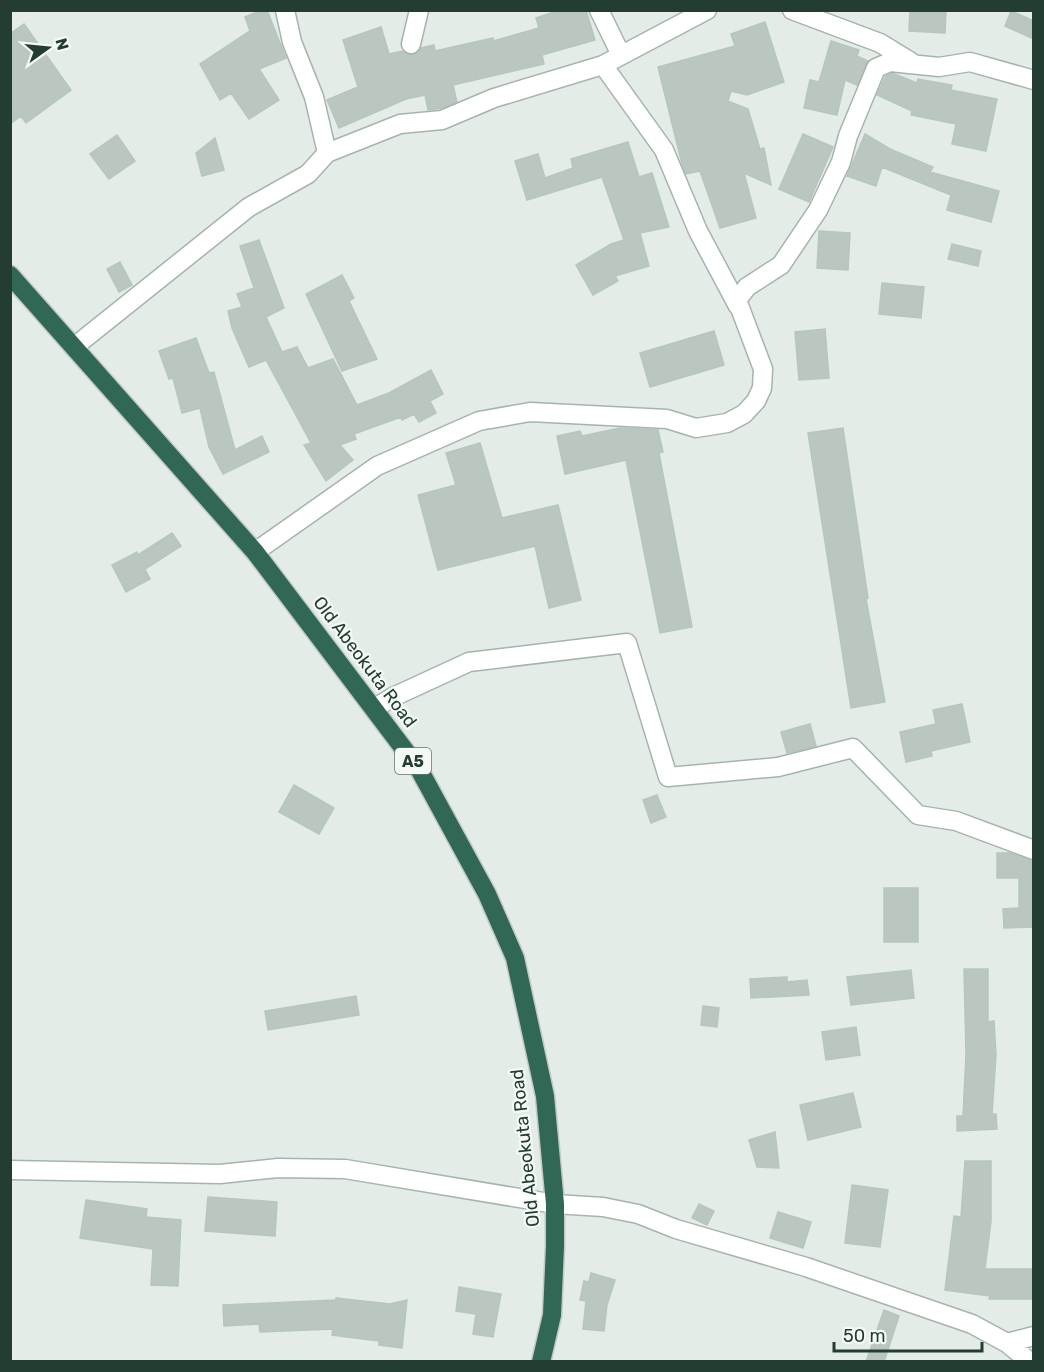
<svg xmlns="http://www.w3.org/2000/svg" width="1044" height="1372" viewBox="0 0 1044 1372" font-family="Rubik,sans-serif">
<rect width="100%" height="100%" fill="#e3ece7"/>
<path fill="#b9c7c0" stroke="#b6c6bd" stroke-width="1.5" d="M262,10H267L286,58L259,69L279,100L249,119L231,93L220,100L200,64L250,31L245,17Z
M560,10H586L595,40L542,55L544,64L453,85L457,102L442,108L428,110L425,95L406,99L339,128L327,100L358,87L343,40L381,27L389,54L403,51L414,55L421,48L434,45L435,51L493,38V41L539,28L536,18Z
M910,10H946L945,33L909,31Z
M1011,11L1034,21V39L1005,26Z
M765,22L784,82L747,95L731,91L728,101L748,109L760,149L764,148L771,185L744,173L756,218L720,228L700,171L686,174L682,164L658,67L735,46L731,34Z
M24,24L71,90L26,123L21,116L10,124V34Z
M831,41L859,50L857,56L868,61L857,85L845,80L837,115L804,108L810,80L819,82Z
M892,73L917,83L918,79L952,85L951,90L997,99L986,151L952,144L956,124L911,115L912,111L877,95L885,77Z
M803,134L833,147L809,202L779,189Z
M865,134L890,149L933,167L930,172L999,191L991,222L947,210L951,195L882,167L876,186L847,176Z
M117,135L135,161L109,179L90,154Z
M215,138L224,170L202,176L196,153Z
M628,142L639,177L652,173L669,227L640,233L649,266L615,276L618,281L593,295L576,265L611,244L624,240L602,177L527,200L515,161L538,154L545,178L573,168L571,159Z
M819,231L850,233L848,270L817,268Z
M259,240L284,308L266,317L282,352L297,347L308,368L333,359L357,405L389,393L431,370L443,394L430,401L436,413L419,422L414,414L402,420L401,417L354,434L356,439L340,445L353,460L326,481L304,445L311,443L266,360L249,367L232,328L228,311L242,307L237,294L254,288L240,246Z
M952,244L981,251L978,266L948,259Z
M120,262L132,285L119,292L107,269Z
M342,275L354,298L349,301L377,359L342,371L306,294Z
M882,283L924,287L921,318L879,314Z
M825,329L829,378L799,380L795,332Z
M714,331L724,365L650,387L640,353Z
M196,338L209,373L214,372L235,450L262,436L269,452L223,474L209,447L200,408L182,413L173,378L169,379L159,351Z
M620,428L658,430L663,452L659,453L692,627L660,633L626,460L565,474L557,436L580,431L582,436Z
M843,428L868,598L866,599L885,702L851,708L808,433Z
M480,443L502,518L558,505L581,600L549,608L535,546L438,570L418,495L456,485L446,453Z
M172,533L181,546L145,569L150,579L126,592L112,565L137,552L138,555Z
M962,704L970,742L931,751L932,756L906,762L900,732L936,724L933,710Z
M810,724L816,746L787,753L781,732Z
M294,785L334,808L319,834L279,812Z
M657,795L666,817L651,823L643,800Z
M997,853H1009L1034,861V927L1004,928L1003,909L1019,908V878H997Z
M884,888H918V942H884Z
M964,969H988V1022L994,1021L996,1055L992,1114H996L997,1129L957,1131V1116H963L966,1055Z
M911,970L914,998L851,1005L847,977Z
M787,977V982L807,980L809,995L751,998L750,979Z
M356,996L359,1015L268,1030L265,1011Z
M703,1006L719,1008L717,1027L701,1025Z
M856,1027L860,1055L826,1060L822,1032Z
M853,1093L861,1127L808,1140L800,1105Z
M775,1132L779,1168L757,1167L749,1140Z
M965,1161H991V1221L985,1269H1034V1299H989L990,1296L945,1290L954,1216L961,1217Z
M852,1185L888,1190L880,1247L845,1243Z
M208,1197L277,1202L275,1236L205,1231Z
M86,1200L147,1209L146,1217L181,1220L178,1286L151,1285L153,1249L80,1238Z
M699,1204L714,1211L707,1225L692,1218Z
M778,1212L811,1222L803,1248L770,1238Z
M591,1273L615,1280L607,1305L604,1331L583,1329L586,1301L580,1300L584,1281L589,1282Z
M459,1287L501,1294L493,1337L473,1334L476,1314L456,1311Z
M336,1298L390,1304L407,1300L402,1348L379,1345V1341L332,1335L333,1329L260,1332L259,1324L224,1326L223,1305L336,1300Z
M884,1310L899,1316L884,1362H866Z"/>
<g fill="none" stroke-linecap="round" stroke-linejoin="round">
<g stroke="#a6b4ad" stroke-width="21">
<path id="minor" d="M599,10L621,55
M792,10L880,43L911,62
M411,44L419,10
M603,65L664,150L698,231L738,306
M327,153L400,124L442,120L494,98L603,65L707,10
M74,347L249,207L308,174L327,153L314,97L292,42L285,10
M255,552L377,466L479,421L530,412L667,419L696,428L727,423L744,414L756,401L762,388L763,369L737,300L747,287L781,265L818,210L841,162L848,136L876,68L890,62L939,67L970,62L1034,80
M375,708L393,697L469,662L627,643L668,777L778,767L853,748L918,815L956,821L1034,850
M10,1170L220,1174L278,1168L345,1169L555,1204L603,1207L638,1214L676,1229L806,1267L972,1324L1007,1343L1030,1362
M1007,1343L1034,1336"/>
</g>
<g stroke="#c2c9c6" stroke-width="21">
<path id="highway" d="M10,275L255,552L419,769L487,894L515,958L545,1096L555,1204V1246L552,1315L541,1362"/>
</g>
<use href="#minor" stroke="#fff" stroke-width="18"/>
<use href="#highway" stroke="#316855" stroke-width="18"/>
</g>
<g text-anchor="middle" stroke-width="4.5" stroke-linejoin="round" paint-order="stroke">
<rect fill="#f4f9f6" stroke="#62756e" stroke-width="1.5" x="395" y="748" width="36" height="26" rx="4.5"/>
<g font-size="16" font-weight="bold" fill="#243d33">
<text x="413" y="767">A5</text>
</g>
<g font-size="18" fill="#243d33" stroke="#f4f9f6">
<text transform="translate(365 662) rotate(53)" y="6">Old Abeokuta Road</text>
<text transform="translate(525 1148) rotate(-96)" y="6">Old Abeokuta Road</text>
</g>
</g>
<rect width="1044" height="1372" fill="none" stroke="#243d33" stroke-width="24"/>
<g transform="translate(48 48) rotate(75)" stroke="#f4f9f6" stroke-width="4.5" paint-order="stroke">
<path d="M0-4.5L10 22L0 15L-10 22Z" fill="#243d33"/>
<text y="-9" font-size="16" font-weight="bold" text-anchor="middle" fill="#243d33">N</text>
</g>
<path d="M834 1342v9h148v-9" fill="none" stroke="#243d33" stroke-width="3"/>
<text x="843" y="1342" font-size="18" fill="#243d33" stroke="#f4f9f6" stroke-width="4.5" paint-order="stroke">50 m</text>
</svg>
